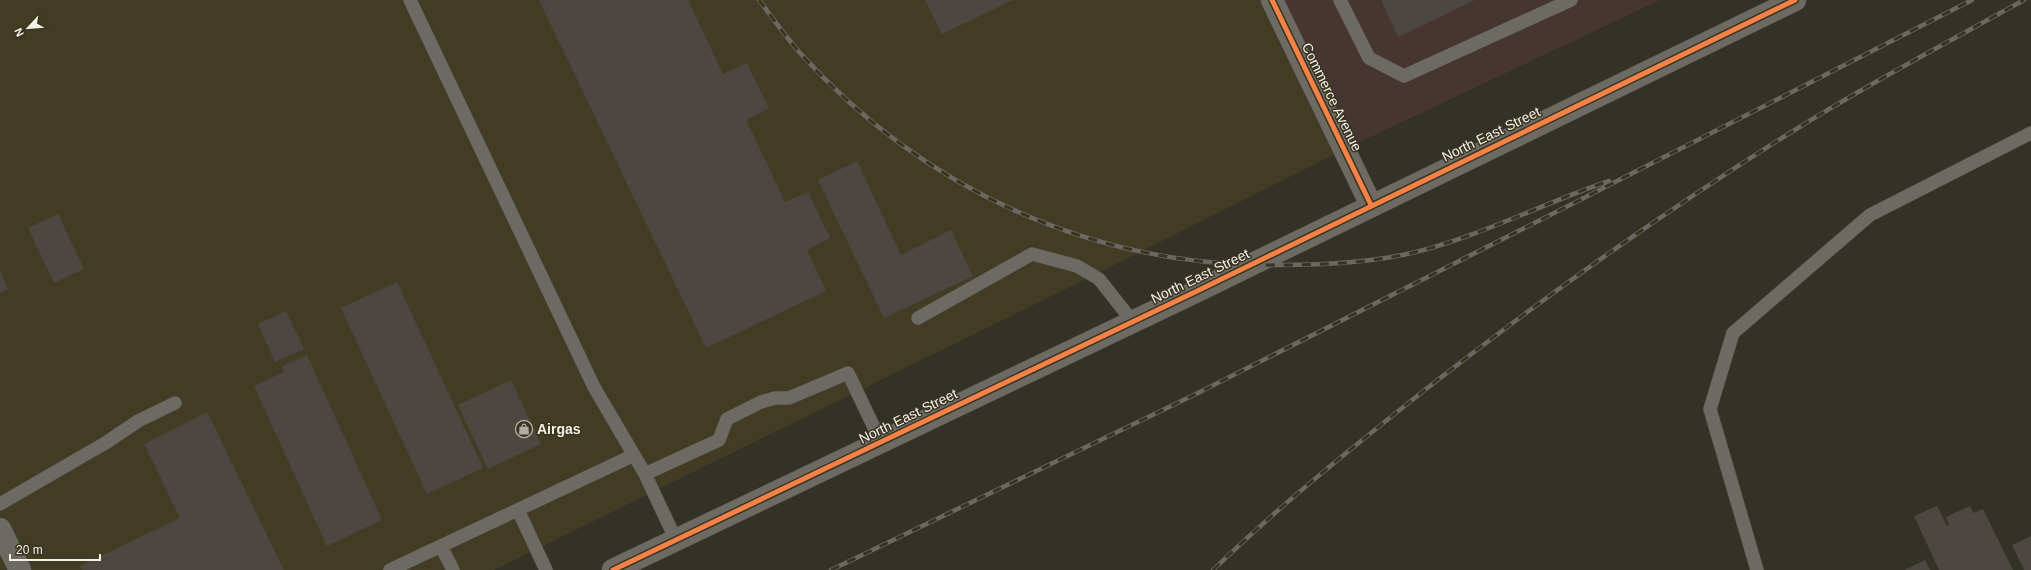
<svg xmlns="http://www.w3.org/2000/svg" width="2031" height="570" viewBox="0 0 2031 570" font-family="Arial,sans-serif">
<rect width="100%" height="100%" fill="#343127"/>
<path fill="#473532" d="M1270,0H1660L1341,151Z"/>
<path fill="#433c25" d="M0,0H1270L1341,151L1072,286L494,570H0Z"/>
<path fill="#4c4741" d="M539,0H688L723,74L747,63L769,108L746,120L785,202L808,192L830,238L807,250L826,291L706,348Z
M925,0H1013L942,34Z
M1381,0H1475L1398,37Z
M857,161L901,255L951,230L973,276L884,318L818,180Z
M58,214L84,269L54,283L28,228Z
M0,271L8,289L0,293Z
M397,282L483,468L427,494L341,308Z
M286,311L304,349L275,362L258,324Z
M307,355L382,520L327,546L254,386L284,372L282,366Z
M511,380L541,444L488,469L458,405Z
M207,412L284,570H82L80,566L180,518L144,444Z
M1937,506L1947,526L1949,525L1946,517L1970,506L1973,513L1983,509L2013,570H1939L1914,516Z
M2031,536V570H2024L2012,545Z
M1925,560L1930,570H1904Z"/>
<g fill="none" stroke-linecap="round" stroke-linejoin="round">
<g stroke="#525047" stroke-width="14">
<path id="lane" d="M410,0L594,387L645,474L676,540
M1340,0L1369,58L1404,76L1571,0
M918,318L1032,254L1077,266L1099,279L1133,322
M645,474L719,440L727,419L761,402L775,398H789L848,373L881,442
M0,504L107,442L138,421L175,403
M518,510L546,570
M441,546L453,570
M390,570L634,455
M1757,570L1710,409L1733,333L1870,215L2031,133"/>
</g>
<g stroke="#525047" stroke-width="23">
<path id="street" d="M1272,0L1371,205
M0,529L20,570"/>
</g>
<g stroke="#525047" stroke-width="23">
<path id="secondary" d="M613,570L1193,293L1795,0"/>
</g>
<use href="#lane" stroke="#6c6a62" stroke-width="13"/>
<use href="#street" stroke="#6c6a62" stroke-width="22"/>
<use href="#secondary" stroke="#6c6a62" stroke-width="22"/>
<g stroke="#6b6861" stroke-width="4.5">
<path id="rail" d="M759,0C772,17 785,36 800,53C924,190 1093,267 1278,265C1324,265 1371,263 1416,252C1483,235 1544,203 1609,181
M831,570L1198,393L1568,206L1972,0
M1213,570C1280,505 1353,447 1426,389C1541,299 1661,214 1785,136C1863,87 1944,44 2024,0"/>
</g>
<use href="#rail" stroke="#393422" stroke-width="3" stroke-dasharray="9" stroke-linecap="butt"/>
<g stroke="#393422" stroke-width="8">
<path id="cycleway" d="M1272,0L1371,205
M613,570L1193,293L1795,0"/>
</g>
<use href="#cycleway" stroke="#f48246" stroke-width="5"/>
</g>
<defs>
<g id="shop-ring" transform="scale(0.9)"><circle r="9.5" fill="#393422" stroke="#b0ada2" stroke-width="1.5"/><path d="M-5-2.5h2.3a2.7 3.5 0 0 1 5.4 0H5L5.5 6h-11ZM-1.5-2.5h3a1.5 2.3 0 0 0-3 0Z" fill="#b0ada2"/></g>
</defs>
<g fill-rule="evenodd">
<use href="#shop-ring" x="524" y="429"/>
</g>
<g text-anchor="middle" stroke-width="3" stroke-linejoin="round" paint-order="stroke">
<g font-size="14" fill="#f3f0e5" stroke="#393422">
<text transform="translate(1332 97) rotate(64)" y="5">Commerce Avenue</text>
<text transform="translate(1491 134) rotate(-26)" y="5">North East Street</text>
<text transform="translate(1200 276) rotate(-26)" y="5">North East Street</text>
<text transform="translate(908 416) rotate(-26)" y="5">North East Street</text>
</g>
<g font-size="14" font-weight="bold" fill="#f3f0e5" stroke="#393422" text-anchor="start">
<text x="537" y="434">Airgas</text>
</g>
</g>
<g transform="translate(28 28) rotate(244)" stroke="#393422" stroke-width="3" paint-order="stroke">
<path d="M0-3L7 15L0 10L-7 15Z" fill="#f3f0e5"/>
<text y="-6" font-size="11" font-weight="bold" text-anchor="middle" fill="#f3f0e5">N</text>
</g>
<path d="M10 554v6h90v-6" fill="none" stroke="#f3f0e5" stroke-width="2"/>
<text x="16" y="554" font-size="12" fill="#f3f0e5" stroke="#393422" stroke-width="3" paint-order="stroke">20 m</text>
</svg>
